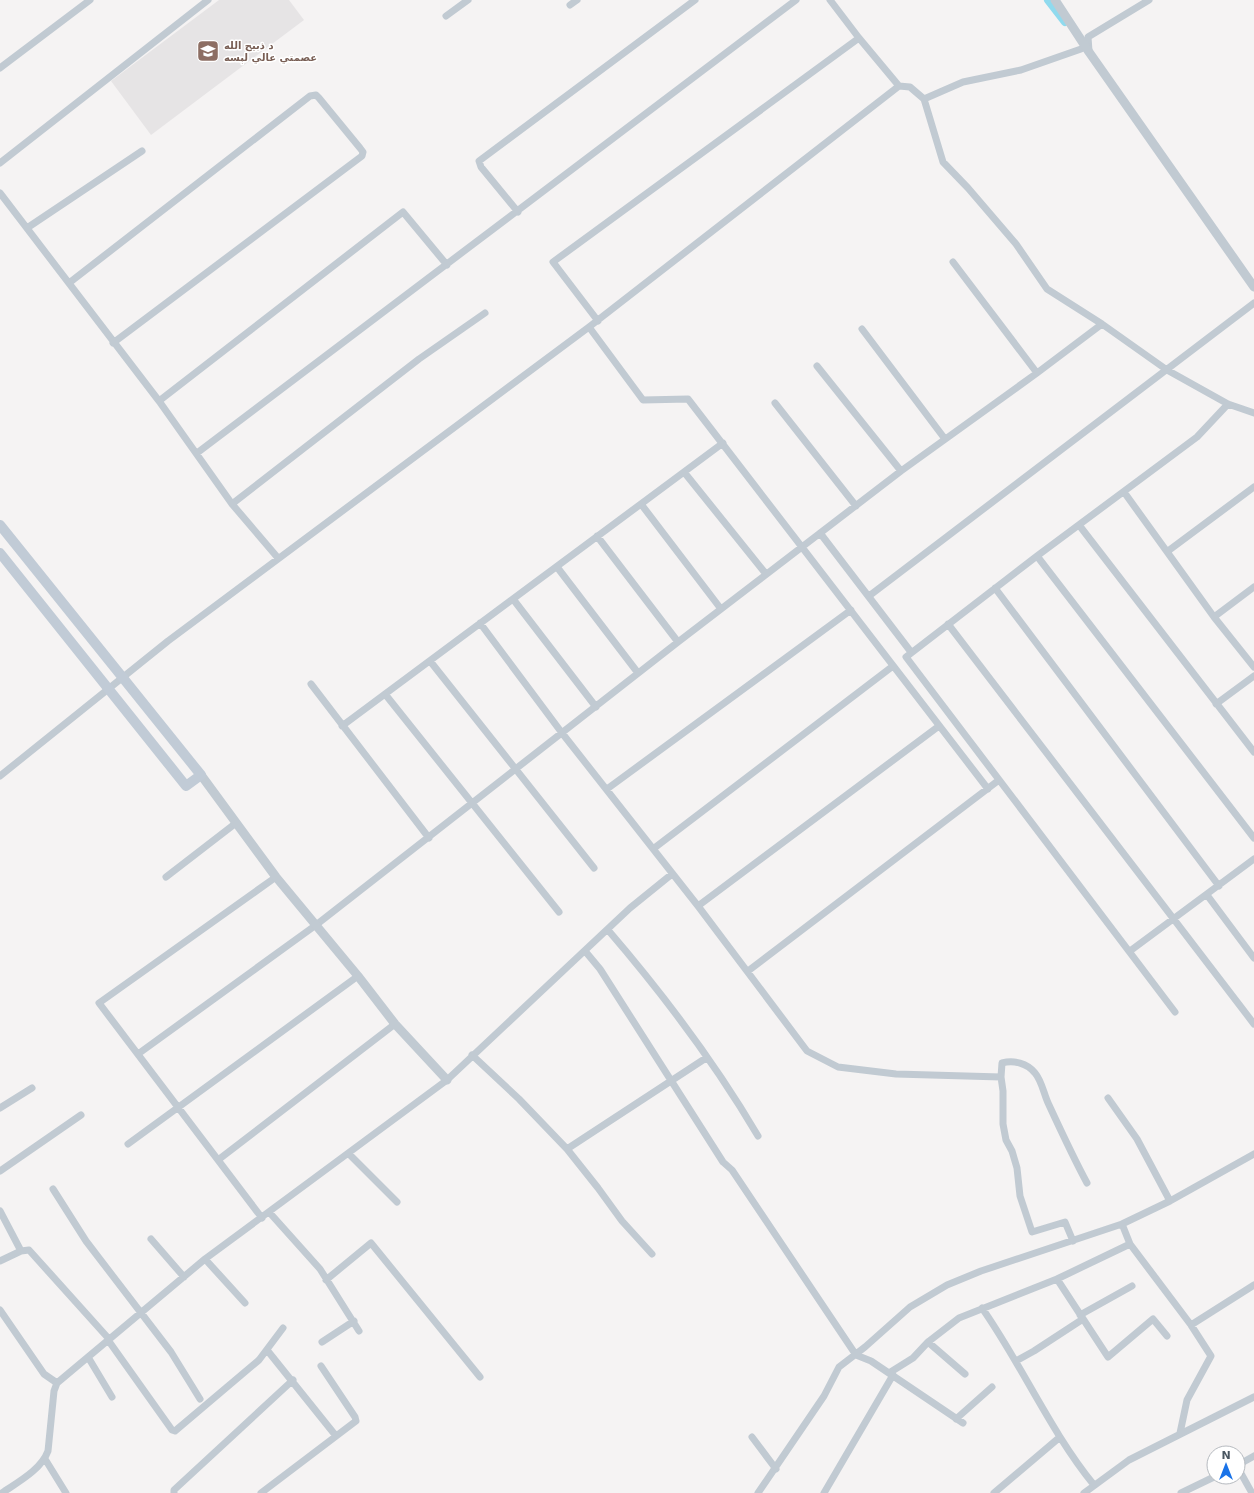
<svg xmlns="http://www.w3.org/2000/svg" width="1254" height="1493" viewBox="0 0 1254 1493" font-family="'DejaVu Sans','Noto Naskh Arabic',sans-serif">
<rect width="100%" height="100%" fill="#f5f3f3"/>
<path fill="#e6e4e5" d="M219,0H289L304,20L151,135L111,81Z"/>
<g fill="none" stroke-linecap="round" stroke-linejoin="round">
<path stroke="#90daee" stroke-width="8" d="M1048,0L1065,22"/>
<path stroke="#c1cad2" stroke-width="7" d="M830,0L859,38L899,86L910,87L924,99L943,162L968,188L1016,244L1047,289L1102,324L1167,370L1228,404L1254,413
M570,5L577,0
M446,16L468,0
M1089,51L1088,37L1149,0
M0,68L90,0
M924,99L963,82L1021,70L1081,49
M0,163L208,0
M0,193L159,401L232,504L278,558
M518,212L481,167L479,161L695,0
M27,228L142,151
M953,262L1037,373
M69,283L310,96L316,95L319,98L360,148L363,152L362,156L113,343
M598,321L553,262L859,38
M589,327L643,400L688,399L988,789
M862,329L945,439
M817,366L901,471
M159,401L403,212L447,265
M775,403L856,506
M197,453L796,0
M684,472L766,574
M1124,492L1214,617L1254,667
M232,504L419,359L485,313
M641,504L721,609
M1079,525L1254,752
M820,533L911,652
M597,536L678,642
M1168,551L1254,487
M1037,556L1254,838
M557,567L638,673
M995,588L1219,886
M869,596L1254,303
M513,599L596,707
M1214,617L1254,587
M480,623L562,733L698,906L807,1051L838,1067L896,1074L1001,1077
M948,624L1254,1024
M430,661L594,868
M311,684L429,838
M385,694L559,912
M1216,704L1254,676
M342,726L723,443
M0,776L168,641L589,327L899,86
M607,789L851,610
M653,849L893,666
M166,877L236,823
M1207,895L1254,958
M698,906L939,726
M608,930C663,994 715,1063 758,1136
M585,951L600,969L723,1162L732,1170L856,1355L871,1361L963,1423
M1130,951L1254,859
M748,971L999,780
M1175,1012L906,657L1037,556L1197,437L1228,404
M138,1054L316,925L678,642L901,471L1037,373L1102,324
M472,1055L519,1099L567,1149L598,1188L622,1221L652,1254
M1108,1098L1137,1139L1170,1201
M0,1108L32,1088
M128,1144L358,976
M567,1149L706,1058
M349,1154L397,1202
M218,1160L395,1024
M0,1171L81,1115
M53,1189L86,1241L171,1352L200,1399
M0,1211L21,1251L29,1250L109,1339
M269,1212L320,1269L359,1331
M262,1218L99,1003L276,877
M1122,1224L1130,1244L1191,1325L1211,1356L1187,1400L1180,1433
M151,1239L184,1277
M1073,1241L1065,1222L1032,1232L1020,1196L1017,1168L1012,1151L1006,1140L1003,1124V1091L1001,1077L1002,1063C1014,1060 1027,1063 1035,1073C1042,1081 1044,1095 1049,1105C1061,1131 1073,1157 1087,1183
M205,1259L245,1303
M0,1261L21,1251
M1057,1279L1108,1357L1153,1319L1167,1336
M326,1280L371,1243L480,1377
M982,1308C1022,1365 1050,1431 1094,1485
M0,1310L44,1374L57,1383
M1080,1315L1132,1286
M1191,1325L1254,1285
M108,1340L172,1430L175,1431L259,1360L283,1328
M322,1342L354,1321
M928,1342L965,1374
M267,1350L336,1436
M88,1357L112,1397
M1016,1361L1034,1351L1083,1319
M889,1373L913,1358L928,1342L959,1318L1057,1279L1130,1244
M956,1419L992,1387
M752,1437L776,1469
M45,1459L66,1493
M1238,1465L1254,1456
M1238,1468L1252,1493
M2,1493C18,1482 41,1470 48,1451L54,1391L57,1383L205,1259L447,1080L630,908L672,874
M174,1493V1490L293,1380
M261,1493L356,1421L355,1417L321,1366
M758,1493L824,1396L839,1367L865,1347L910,1307L947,1285L981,1271L1122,1224L1170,1201L1254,1154
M824,1493L893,1375
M994,1493L1060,1437
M1084,1493L1129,1460L1254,1397
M1181,1493L1214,1477"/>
<path stroke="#c1cad2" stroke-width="9" d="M1055,0L1089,52L1254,287
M201,775L276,877L358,976L395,1024L447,1080"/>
<path stroke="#c1cbd6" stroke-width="10" d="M0,525L201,775L186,786L0,553"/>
</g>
<defs>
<g id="school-square" transform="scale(1.15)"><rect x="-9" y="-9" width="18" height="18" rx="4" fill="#8d6e63" stroke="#fff"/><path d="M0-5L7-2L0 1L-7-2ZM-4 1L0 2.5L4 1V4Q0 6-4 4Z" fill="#fff"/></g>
</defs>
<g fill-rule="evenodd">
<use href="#school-square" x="208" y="51"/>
</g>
<g text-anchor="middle" stroke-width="3" stroke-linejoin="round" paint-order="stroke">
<g font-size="10" font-weight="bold" fill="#785e54" stroke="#fff" text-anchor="start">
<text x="224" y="49">د ذبیح الله<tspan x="224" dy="12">عصمتي عالي لېسه</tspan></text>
</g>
</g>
<g transform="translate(1226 1465)"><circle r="19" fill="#ffffff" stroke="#b7bbc0"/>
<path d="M0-3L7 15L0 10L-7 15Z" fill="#1a73e8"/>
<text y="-6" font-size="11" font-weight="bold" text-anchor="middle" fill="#4a5661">N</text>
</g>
</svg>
